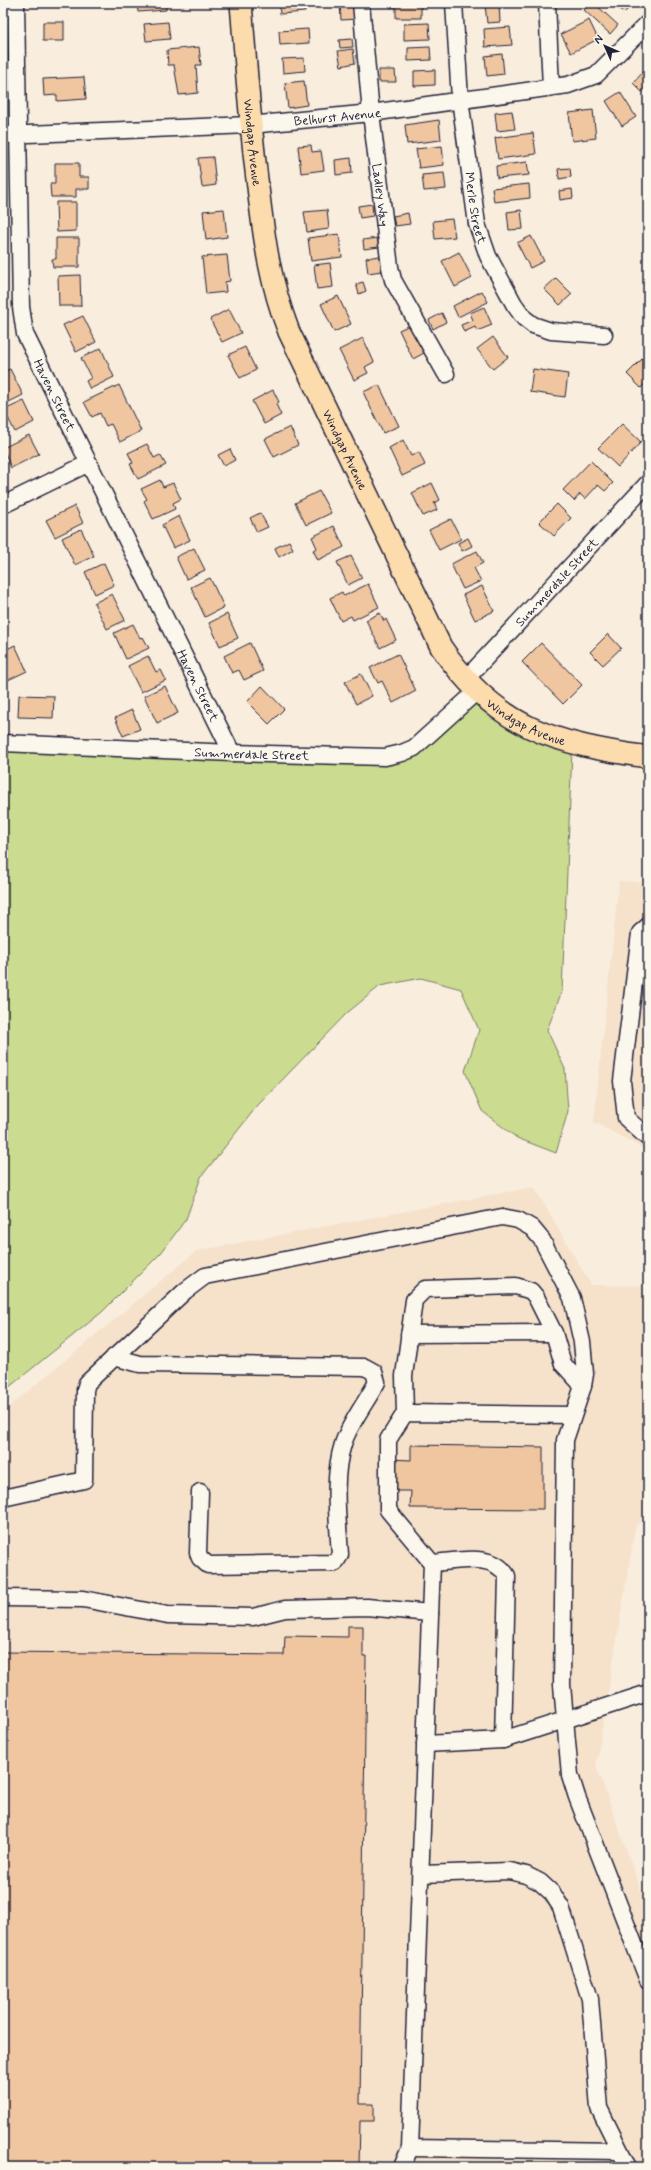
<svg xmlns="http://www.w3.org/2000/svg" width="651" height="2170" viewBox="0 0 651 2170" font-family="Mynerve,sans-serif">
<rect width="100%" height="100%" fill="#f9eddd"/>
<filter id="ink" filterUnits="userSpaceOnUse"><feTurbulence type="fractalNoise" baseFrequency=".025" numOctaves="2"/><feDisplacementMap in="SourceGraphic" scale="8" xChannelSelector="R" yChannelSelector="G"/><feConvolveMatrix kernelMatrix="1 2 1 2 8 2 1 2 1" color-interpolation-filters="sRGB"/></filter>
<g filter="url(#ink)">
<path fill="#f6e1cb" d="M619,881L648,883V1151L594,1122Z
M534,1187L591,1285L648,1286V1511L635,1528L596,1765L648,1910V2167H3V1412L197,1251Z"/>
<path fill="#cbdb8f" stroke="#767e65" d="M477,698L572,751L562,991L547,1030L565,1069L568,1111L556,1153L517,1138L482,1111L465,1071L479,1030L461,989L421,978L380,986L347,1013L258,1105L201,1177L186,1219L161,1253L102,1312L3,1392V748L382,762Z"/>
<path fill="#f0c6a0" stroke="#22223b" d="M42,3H60V5H42Z
M137,3H166V10L138,12Z
M279,3H305V12L280,14Z
M355,3L357,19L341,20L340,4Z
M390,3H421V18H396V7H390Z
M499,3L500,22L487,23L485,4Z
M591,3H594L618,25L610,34L584,10Z
M613,3H634L624,13Z
M589,20L598,39L571,53L561,34Z
M43,22H64V41H43Z
M168,22L170,39L146,41L144,24Z
M429,23L430,39L404,40V24Z
M510,27L512,45L485,47L484,29Z
M308,29L309,43L280,45L279,31Z
M352,39L353,47L340,48L339,40Z
M199,47L201,65H196L198,93L179,95L174,65H168L167,50Z
M430,47L431,60L408,61V48Z
M353,49L355,63L341,66L338,51Z
M502,54L504,74L487,76L485,56Z
M304,58L305,71L283,73L282,59Z
M648,67V86L642,92L633,83Z
M379,70H395L396,82H379Z
M435,70V85L414,86V71Z
M84,77L86,99L57,101V95L44,96L43,79Z
M304,81L307,105L288,108L285,83Z
M620,92L636,117L622,126L606,101Z
M593,110L596,138L572,141L569,113Z
M512,111L515,129L497,131L495,113Z
M439,120L441,140L407,144L405,125Z
M533,133L536,154L498,159L495,138Z
M311,145L312,152L321,151L324,170L301,173L298,146Z
M442,146L444,165L419,168L416,149Z
M213,157L216,185L202,187L198,158Z
M351,158L352,173L336,175L335,160Z
M527,162L529,175L497,178L496,166Z
M55,163H79V177H89V189H76V197H51L50,184H55Z
M570,168L571,177L559,179L558,169Z
M444,173L446,189L424,191L422,175Z
M529,184L530,198L494,202L492,188Z
M572,189L573,198L560,200L559,191Z
M56,202H76V231L57,232Z
M372,204L373,216L360,218L358,206Z
M224,209L227,237L206,240L203,211Z
M327,210L329,229L307,232L304,212Z
M521,210L523,229L509,230L507,212Z
M408,213L410,224L395,226L393,216Z
M452,219L455,237L435,239L433,221Z
M339,234L342,257L311,261L308,238Z
M531,236L544,261L530,268L517,243Z
M56,238H79V267H53L52,259H56Z
M377,238L379,247L364,249L363,240Z
M459,252L472,278L455,287L442,261Z
M227,255L230,281L225,282L226,292L206,294L202,257Z
M380,256L382,271L368,273L366,258Z
M330,263L333,287L317,289L314,265Z
M80,275L81,306H59L58,276Z
M556,278L572,294L560,305L544,289Z
M363,282L366,291L359,294L356,284Z
M482,291L488,302L458,317L453,306Z
M338,296L351,324L334,332L321,304Z
M484,307L492,325L477,331L475,327L464,332L461,325L473,320L470,313Z
M229,309L241,333L222,342L210,319Z
M442,313L446,322L433,329L429,320Z
M83,316L96,342L76,352L63,325Z
M410,325L424,353L413,359L399,330Z
M493,337L508,357L493,369L477,349Z
M363,338L374,362L365,367L368,373L354,380L339,350Z
M245,347L256,370L240,378L228,355Z
M101,348L114,377L90,389L86,381L91,378L81,358Z
M646,355L648,357V380L641,388L627,374Z
M10,369L23,395L3,405V372Z
M533,369L568,374L565,397L530,392Z
M119,385L141,431L120,442L111,424L106,426L100,413L92,417L84,402Z
M379,385L399,426L383,433L363,392Z
M273,390L279,402L276,404L281,415L264,424L252,401Z
M24,401L34,422L15,432L4,410Z
M622,424L641,442L618,467L598,448Z
M290,427L298,445L274,457L265,439Z
M29,435L39,454L11,468L3,448Z
M403,440L411,456L419,452L425,465L402,476L389,448Z
M147,444L154,458L160,455L166,465L138,479L130,464L133,463L128,453Z
M230,449L235,460L224,466L218,455Z
M591,461L613,483L605,491L598,485L585,499L580,494L574,501L563,490Z
M160,480L163,487L173,483L181,499L173,503L175,509L153,519L144,501L147,499L141,489Z
M432,483L440,500L434,503L437,510L423,516L412,493Z
M319,491L331,513L306,525L295,503Z
M557,504L571,518L554,536L539,522Z
M75,506L83,523L55,537L46,520Z
M260,513L268,527L257,532L250,518Z
M179,516L190,540L173,548L162,525Z
M451,519L461,539L439,550L429,530Z
M334,526L344,547L318,560L313,550L317,548L312,537Z
M81,529L94,556L75,565L62,538Z
M468,538L472,546L462,551L458,543Z
M289,541L293,549L279,557L275,548Z
M194,548L205,570L186,579L176,557Z
M477,551L483,563L474,568L481,581L463,589L451,564Z
M351,556L362,578L348,585L337,562Z
M104,563L114,585L95,594L85,572Z
M210,578L224,607L205,617L191,587Z
M368,584L379,607L353,620L351,616L341,621L330,598L342,592L344,596Z
M482,586L494,611L475,620L463,595Z
M112,594L125,620L107,629L94,603Z
M380,613L384,621L386,619L396,640L380,648L366,620Z
M227,614L238,638L220,646L209,623Z
M133,624L140,638L143,637L149,648L126,659L114,633Z
M608,634L621,648L603,665L590,652Z
M250,643L263,671L244,680L239,670L232,673L224,656Z
M541,643L582,685L563,704L522,662Z
M15,645L27,671L8,680L3,671V651Z
M398,654L416,691L393,703L382,681L378,683L370,668Z
M148,656L156,672L161,670L166,680L141,692L128,666Z
M361,674L372,696L356,704L345,682Z
M165,686L178,713L157,723L144,696Z
M262,686L284,709L269,724L247,702Z
M19,695L54,696L53,718L18,717Z
M132,710L140,729L123,736L115,718Z
M411,1445L543,1447V1509L410,1508L411,1491H390V1459L411,1460Z
M348,1626H363V1656H366L360,2104H374V2121H360L359,2167L3,2165V1652L284,1655L285,1636L348,1637Z"/>
<g fill="none" stroke-linecap="round" stroke-linejoin="round">
<g stroke="#22223b" stroke-width="19">
<g id="minor">
<path id="s1" d="M16,3L21,307L25,334L232,753"/>
<path id="s2" d="M361,3L371,113L390,267L393,280L446,374"/>
<path id="s3" d="M454,3L460,99L477,224L488,256L514,304L524,318L533,325L551,331L604,335"/>
<path d="M547,3L551,87"/>
<path id="s4" d="M3,135L250,125L371,113L568,85L596,75L648,23"/>
<path d="M3,505L89,463"/>
<path id="s5" d="M465,680L648,483"/>
<path id="s6" d="M3,743L232,753L385,757L402,753L414,748L477,691"/>
<path d="M648,926L640,933L622,1081L626,1118L648,1138"/>
<path d="M409,1334L554,1333"/>
<path d="M114,1357L140,1364L365,1367L374,1372L377,1382C367,1401 349,1424 343,1444C332,1478 338,1520 340,1555L335,1563L208,1565L200,1558L198,1553L200,1492"/>
<path d="M405,1413L404,1376L414,1300L425,1289L516,1286L531,1291L536,1297L554,1333L563,1364L583,1386"/>
<path d="M572,1415L405,1413L388,1440V1510L432,1563L410,2148L620,2151"/>
<path d="M3,1498L84,1480L85,1390L87,1383L185,1291L205,1276L502,1217L518,1220L532,1228L542,1240L572,1298L582,1342L585,1374L583,1386L565,1440L562,1685L570,1775L577,1797L648,1980"/>
<path d="M432,1563C456,1562 493,1551 507,1576L503,1740"/>
<path d="M3,1598L83,1599L168,1615L253,1617L285,1609L367,1607L430,1613"/>
<path d="M425,1744L503,1740L648,1693"/>
<path d="M421,1874L510,1871L526,1875L540,1882L552,1893L561,1907L590,1999L599,2108L628,2167"/>
<path d="M402,2167L410,2148"/>
</g>
</g>
<g stroke="#22223b" stroke-width="24">
<g id="major">
<path id="s7" d="M241,3C246,65 250,126 258,187C264,239 270,283 289,332L441,647C496,728 555,744 648,757"/>
</g>
</g>
<use href="#minor" stroke="#fbf7ec" stroke-width="16"/>
<use href="#major" stroke="#fcdcac" stroke-width="21"/>
</g>
</g>
<g text-anchor="middle" stroke-width="3" stroke-linejoin="round" paint-order="stroke">
<g font-size="13" fill="#22223b" stroke="#fbf7ec">
<text dy="5" stroke="none"><textPath href="#s4" startOffset="335">Belhurst Avenue</textPath></text>
<text dy="5" stroke="none"><textPath href="#s7" startOffset="140">Windgap Avenue</textPath></text>
<text dy="5" stroke="none"><textPath href="#s2" startOffset="193">Ladley Way</textPath></text>
<text dy="5" stroke="none"><textPath href="#s3" startOffset="206">Merle Street</textPath></text>
<text dy="5" stroke="none"><textPath href="#s1" startOffset="399">Haven Street</textPath></text>
<text dy="5" stroke="none"><textPath href="#s7" startOffset="464">Windgap Avenue</textPath></text>
<text dy="5" stroke="none"><textPath href="#s5" startOffset="134">Summerdale Street</textPath></text>
<text dy="5" stroke="none"><textPath href="#s1" startOffset="723">Haven Street</textPath></text>
<text dy="5" stroke="none"><textPath href="#s7" startOffset="799">Windgap Avenue</textPath></text>
<text dy="5" stroke="none"><textPath href="#s6" startOffset="249">Summerdale Street</textPath></text>
</g>
</g>
<rect width="651" height="2170" fill="none" stroke="#fbf7ec" stroke-width="16"/>
<rect x="8" y="8" width="635" height="2154" fill="none" stroke="#22223b" stroke-width="1.5" filter="url(#ink)"/>
<g transform="translate(605 46) rotate(315)" stroke="#fbf7ec" stroke-width="3" paint-order="stroke">
<path d="M0-3L7 15L0 10L-7 15Z" fill="#22223b"/>
<text y="-6" font-size="11" font-weight="bold" text-anchor="middle" fill="#22223b">N</text>
</g>
</svg>
